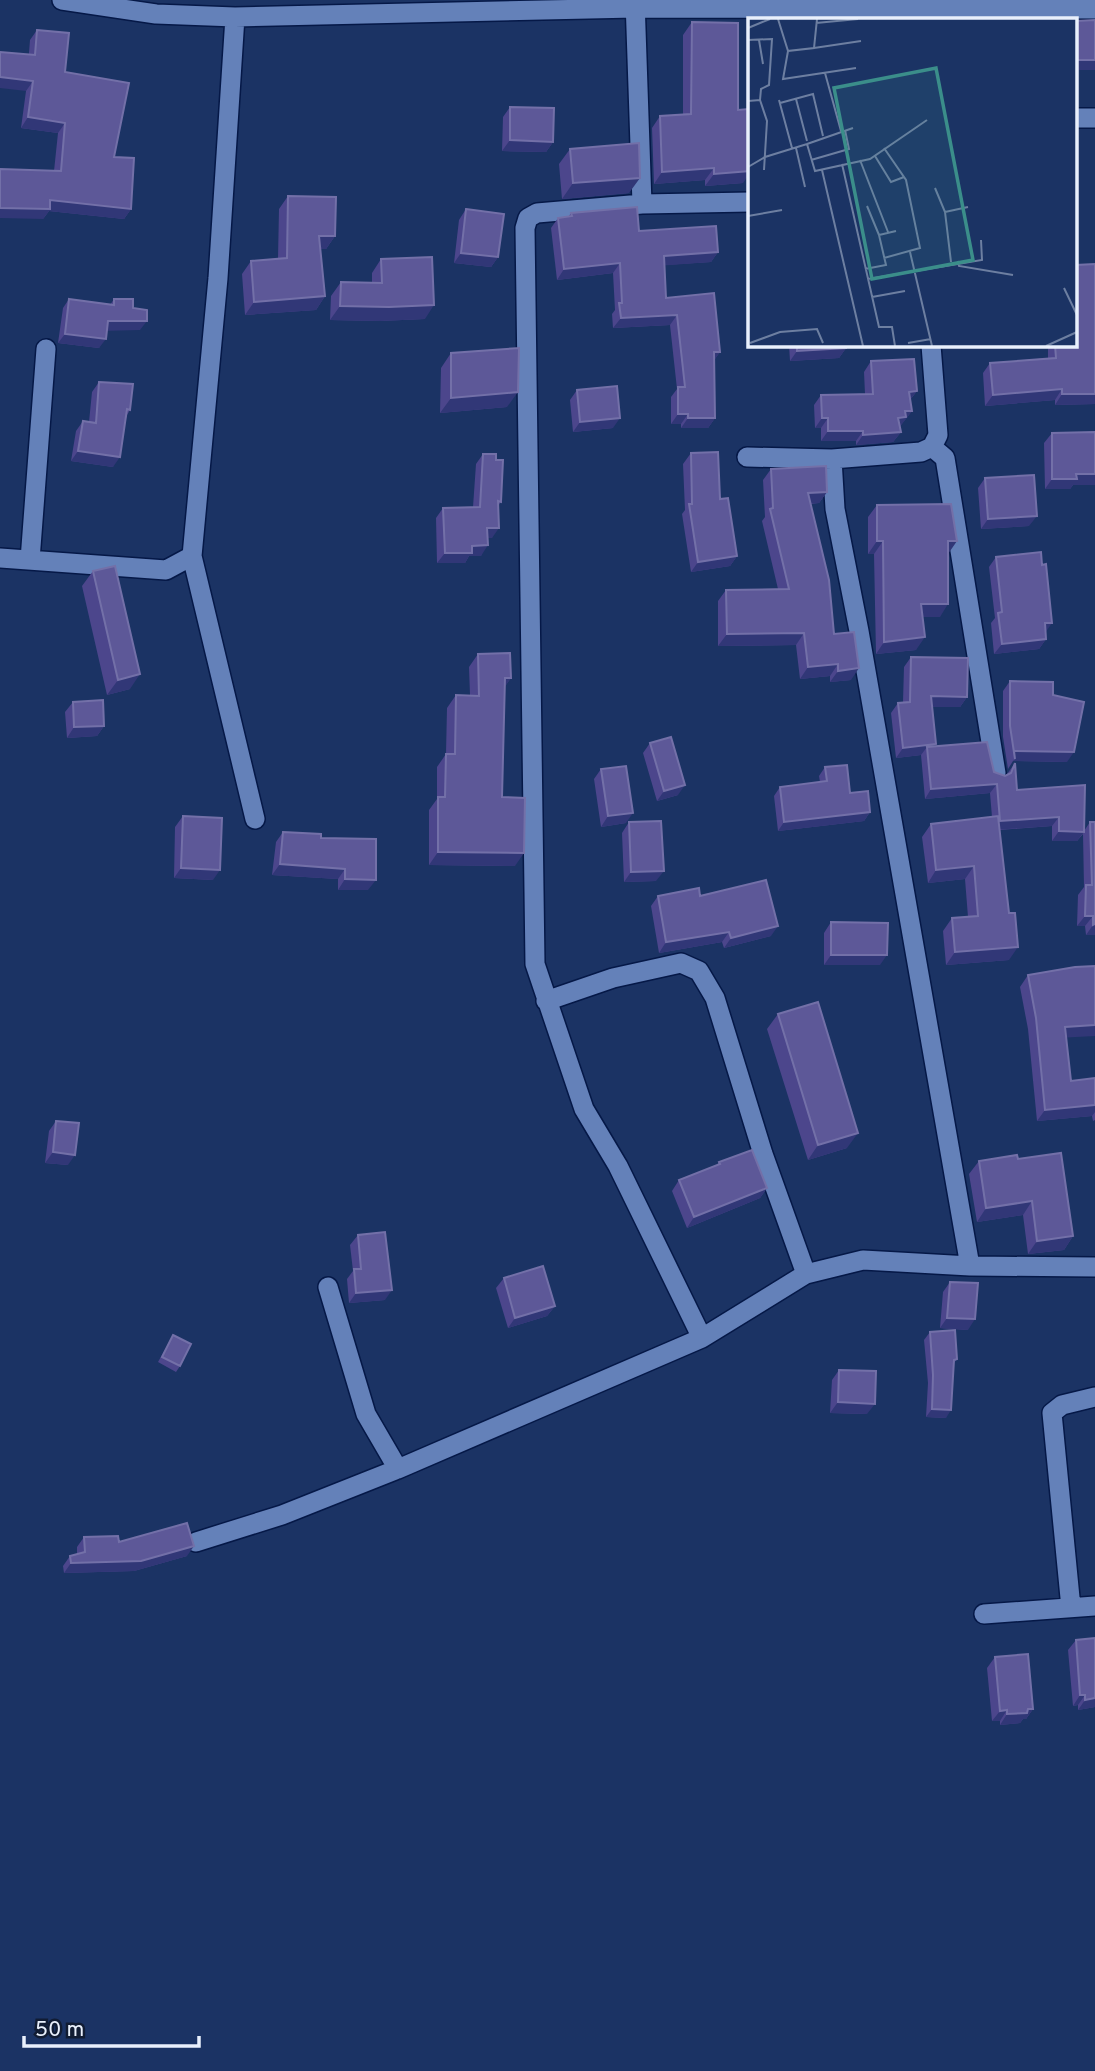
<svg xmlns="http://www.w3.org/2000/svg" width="1095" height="2071" viewBox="0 0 1095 2071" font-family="Overpass,sans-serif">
<rect width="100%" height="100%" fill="#1b3364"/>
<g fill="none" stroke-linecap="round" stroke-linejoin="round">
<g stroke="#051847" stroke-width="22">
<path id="minor" d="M62,0L156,14L235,17L635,8L1095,9
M635,0L642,204
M235,17L218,278L192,556L255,819
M1076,118H1095
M932,447L945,458L996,773
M747,457L832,459L921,452L932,447L938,435L931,345
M832,459L835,509L859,631L970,1266
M0,558L166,570L192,556
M30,560L46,349
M546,1001L613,978L681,963L699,971L715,998L763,1154L806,1274
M328,1287L366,1414L398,1469
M702,1338L618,1166L584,1109L535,964L525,228L528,218L537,213L642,204L750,202
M196,1542L282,1515L398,1469L702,1338L806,1274L863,1260L970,1266L1095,1267
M1071,1608L1052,1413L1062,1405L1095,1397
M984,1614L1095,1606"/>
</g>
<use href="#minor" stroke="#6481b9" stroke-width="19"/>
</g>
<path fill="#4c468c" d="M692,22L738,110L743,183L705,186V180L654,184L652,128L660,116L683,114V35Z
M37,30L65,72L114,157L131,209L124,219L49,211L43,219L54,171L58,133L21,128L26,91L30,40Z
M510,107L553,142L546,152L502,151L503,117Z
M570,149L629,193L562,199L559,164Z
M288,196L335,236L326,249H320L325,296L316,310L245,315L242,274L251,261L278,259L279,209Z
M466,209L498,257L491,267L454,263L459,220Z
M571,213L718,252L711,262L664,265L666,298L720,352L714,360L715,418L708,428H681V424H671V397L677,389L670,325L613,328L612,314L615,310L613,273L557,280L551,228L558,218L569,216Z
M750,222V254L748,225Z
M381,259L425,319L380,321L330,320L331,296L341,282L372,283V273Z
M69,299L110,305L114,299L133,308L140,330H107L99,348L58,343L63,308Z
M789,345H846V348L839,358L790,361Z
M1048,345H1076L1095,404L1055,405V400L985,406L983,373L990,363L1048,358Z
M451,353L507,407L440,413L441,368Z
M871,361L917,391L910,400L912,411L900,426L901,432L893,442L856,445V441H821V428H815L814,405L821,395L865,394L864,372Z
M99,382L130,410L127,415L113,467L71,461L76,431L83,421L89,422L92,392Z
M577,390L613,428L573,432L570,400Z
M1052,433L1073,485L1070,489H1045L1044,443Z
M691,453L720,499L737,556L730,566L691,572L682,514L685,510L683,464Z
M483,454L501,502L498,506L492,538H487L481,556H469L465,563H437L436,518L443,508L473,507L476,464Z
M771,469L827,492L819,503L810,504L834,634L851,680L830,682V676L800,679L796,645L718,646V601L726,590L778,589L762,521L765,517L763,480Z
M985,478L1029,526L981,529L978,488Z
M877,505L948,553L940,617H923L916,650L876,654L874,554H868V517Z
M996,557L1046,632V639L1039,649L994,654L991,623L995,618L989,567Z
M93,571L130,689L107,695L82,586Z
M478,654L511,678L505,686L502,797L515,866L429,865V810L437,799V767L446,754L447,708L456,695H470L469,667Z
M911,657L967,697L960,707H932L936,744L935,746L994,772L1005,776L1007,774L1015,763L1017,790L1084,831L1090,822H1095V935H1086L1085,926H1077L1078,895L1084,887L1083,834L1077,841H1052V826L1000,830L1009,960L946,965L943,931L952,918L968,917L965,879L928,883L922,837L931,824L992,817L990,793L925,799L921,755L896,758L891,713L898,703L903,702L904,667Z
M1010,681L1053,695L1067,762L1013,761L1008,769L1003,737V691Z
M73,702L104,726L97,736L67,738L65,712Z
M650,743L678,795L657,801L643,753Z
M825,767L850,793L870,812L864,821L778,831L774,796L780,787L820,782L819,776Z
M601,769L626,823L601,827L594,779Z
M183,816L213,880L174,878L175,827Z
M629,822L656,881L624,882L622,833Z
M283,832L321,838L368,890H338V879L272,875L276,842Z
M658,896H700L771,936L724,948L722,942L659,953L651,906Z
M831,922L880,965H824V933Z
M1028,975L1066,1038L1071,1081L1095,1078V1120L1093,1121L1092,1116L1037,1121L1028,1029L1020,987Z
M778,1014L847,1148L808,1160L767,1029Z
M56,1121L68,1165L45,1163L49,1131Z
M1018,1159L1073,1236L1064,1250L1028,1254L1023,1215L977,1222L969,1174L979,1161Z
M719,1162L767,1188L760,1198L687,1228L672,1191L679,1180L717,1165Z
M358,1235L385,1300L349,1303L347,1279L353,1271L350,1245Z
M504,1278L555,1306L547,1316L508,1328L496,1288Z
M950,1282L968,1330L940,1328L943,1292Z
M930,1332L957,1359L953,1364L946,1418L926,1417L928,1383L924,1340Z
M173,1335L180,1366L176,1372L158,1362Z
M839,1370L867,1414L830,1413L832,1380Z
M84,1537L119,1542L187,1556L134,1571L64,1573L63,1566L70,1556L77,1554V1547Z
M1076,1640L1095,1707L1078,1710V1705L1073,1706L1068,1650Z
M995,1657L1033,1709L1026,1719H1023L1020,1723L1000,1725V1721H992L987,1668Z"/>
<path fill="#313777" d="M1076,60H1095V70H1076Z
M0,77L33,81L26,91L0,88Z
M28,117L65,123L58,133L21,128Z
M510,140L553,142L546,152L502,151Z
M714,168L705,180L654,184L662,172Z
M750,171V173L743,183L705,186L714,174Z
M640,178L629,193L562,199L573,183Z
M50,200L131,209L124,219L49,211L43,219L0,218V208Z
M319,236H335L326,249H310Z
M718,252L711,262L657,266L664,256Z
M461,253L498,257L491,267L454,263Z
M620,263L613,273L557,280L564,269Z
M325,296L316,310L245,315L254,302Z
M434,305L425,319L380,321L330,320L340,306Z
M677,315L670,325L613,328L621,318Z
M108,321H147L140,330L102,331Z
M65,334L106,339L99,348L58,343Z
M846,348L839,358L790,361L797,351Z
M714,352H720L713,362Z
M1062,389L1055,400L985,406L993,395Z
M917,391L909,401V392Z
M518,392L507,407L440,413L451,398Z
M1062,394H1095V404L1055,405Z
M905,411H912L899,428L891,429Z
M678,414H688L681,424H671Z
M620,418L613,428L573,432L580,422Z
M688,418H715L708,428H681Z
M822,418H828L821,428H815Z
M828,431H863L856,441H821Z
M901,432L893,442L856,445L863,435Z
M78,451L120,457L113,467L71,461Z
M1076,474H1095V485H1073L1070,489H1045L1052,479Z
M827,492L819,503L800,504L808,493Z
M1037,516L1029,526L981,529L988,519Z
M487,528H499L492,538H480Z
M877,541H883L874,554H868Z
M948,541H957L948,554Z
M488,545L481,556H469L465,563H437L445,553L472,546Z
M737,556L730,566L691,572L698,562Z
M921,604H948L940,617H913Z
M1045,623H1052L1045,633Z
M804,633L796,645L718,646L727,634Z
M925,637L916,650L876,654L884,642Z
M1046,639L1039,649L994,654L1002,644Z
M838,664L830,676L800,679L808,667Z
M859,668L851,680L830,682L838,671Z
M140,674L130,689L107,695L118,680Z
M505,678H511L502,691Z
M931,696L967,697L960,707H924Z
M104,726L97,736L67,738L74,727Z
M936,744L929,754L927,747L921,755L896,758L903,748Z
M1014,751L1074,752L1067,762L1013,761L1015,759Z
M997,784L990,793L925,799L931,789Z
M685,785L678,795L657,801L664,791Z
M870,812L864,821L778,831L784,822Z
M633,813L626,823L601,827L608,816Z
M1059,817L1052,826L993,830L1000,821Z
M1059,831L1084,832L1077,841H1052Z
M438,852L524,853L515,866L429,865Z
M280,864L345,869L338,879L272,875Z
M974,866L965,879L928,883L936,870Z
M181,868L220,870L213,880L174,878Z
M664,871L656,881L624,882L631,872Z
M345,879L376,880L368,890H338Z
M1085,916H1093L1085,926H1077Z
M1095,924V935H1086L1093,925Z
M778,926L771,936L724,948L731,938Z
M729,932L722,942L659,953L666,942Z
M1018,947L1009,960L946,965L955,952Z
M831,955H887L880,965H824Z
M1095,1025V1036L1057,1038L1065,1027Z
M1095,1105V1112L1092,1116L1037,1121L1045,1110Z
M858,1133L847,1148L808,1160L818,1145Z
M53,1152L75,1155L68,1165L45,1163Z
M767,1188L760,1198L687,1228L694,1217Z
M1032,1201L1023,1215L977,1222L986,1208Z
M1073,1236L1064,1250L1028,1254L1037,1241Z
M392,1290L385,1300L349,1303L356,1293Z
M555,1306L547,1316L508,1328L515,1318Z
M947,1318L975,1319L968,1330L940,1328Z
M838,1402L875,1404L867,1414L830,1413Z
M932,1409L951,1410L946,1418L926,1417Z
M194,1546L187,1556L134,1571L64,1573L71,1563Z
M1080,1695H1085L1078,1705L1073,1706Z
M1095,1698V1707L1078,1710L1085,1700Z
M1033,1709L1026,1719H1023L1020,1723L1000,1725L1007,1714Z
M1007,1710L1000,1721H992L1000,1711Z"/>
<path fill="#5d5898" stroke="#7370a8" stroke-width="2" d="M1095,20V60H1076V21Z
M692,22L738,23V110L748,109L750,150V171L714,174V168L662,172L660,116L691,114Z
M37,30L69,33L65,72L129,83L114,157L134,158L131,209L50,200V209L0,208V169L61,171L65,123L28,117L33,81L0,77V52L35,55Z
M510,107L554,108L553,142L510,140Z
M639,143L640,178L573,183L570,149Z
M288,196L336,197L335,236H319L325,296L254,302L251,261L287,258Z
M637,207L639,231L716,226L718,252L664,256L666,298L714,293L720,352H714L715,418H688V414H678V387H685L677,315L621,318L619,303H622L620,263L564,269L558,218L572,216L571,213Z
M466,209L504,214L498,257L461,253Z
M432,257L434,305L389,307L340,306L341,282L382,283L381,259Z
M1095,264V394H1062V389L993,395L990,363L1056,358L1055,345H1076V265Z
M69,299L114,305V299H133V308L147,310V321H108L106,339L65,334Z
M797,345H846V348L797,351Z
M519,348L518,392L451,398V353Z
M914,359L917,391L909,392L912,411H905L906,417L898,418L901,432L863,435V431H828V418H822L821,395L873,394L871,361Z
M99,382L133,384L130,410L127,409L120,457L78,451L83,421L96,423Z
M617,386L620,418L580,422L577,390Z
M1095,432V474H1076L1077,479H1052V433Z
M718,452L720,499L728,498L737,556L698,562L689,504H692L691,453Z
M483,454H496V460H503L501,502L498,501L499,528H487L488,545L472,546V553H445L443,508L480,507Z
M826,466L827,492L808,493L829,580L834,634L854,632L859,668L838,671V664L808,667L804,633L727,634L726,590L789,589L770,509L773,508L771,469Z
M1034,475L1037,516L988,519L985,478Z
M951,504L957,541H948V604H921L925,637L884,642L883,541H877V505Z
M1041,552L1042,565L1046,564L1052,623H1045L1046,639L1002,644L998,613L1002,612L996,557Z
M115,566L140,674L118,680L93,571Z
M510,653L511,678H505L502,797L525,798L524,853L438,852V797H445L446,754H455L456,695L479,696L478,654Z
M911,657L968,658L967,697L931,696L936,744L903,748L898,703L910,702Z
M1010,681L1053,682V695L1084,702L1074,752L1014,751L1015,759L1010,726Z
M103,700L104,726L74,727L73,702Z
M671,737L685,785L664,791L650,743Z
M987,742L994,772L1005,776L1011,773L1015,763L1017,790L1085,785L1084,832L1059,831V817L1000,821L997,784L931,789L927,747Z
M847,765L850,793L868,791L870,812L784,822L780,787L827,781L825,767Z
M626,766L633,813L608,816L601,769Z
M183,816L222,818L220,870L181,868Z
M998,816L1009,913H1015L1018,947L955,952L952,918L978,916L974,866L936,870L931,824Z
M661,821L664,871L631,872L629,822Z
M1090,822H1095V924L1093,925V916H1085L1086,885H1092Z
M283,832L321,834V838L376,839V880L345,879V869L280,864Z
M766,880L778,926L731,938L729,932L666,942L658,896L699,888L700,896Z
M831,922L888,923L887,955H831Z
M1095,966V1025L1065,1027L1071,1081L1095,1078V1105L1045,1110L1036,1018L1028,975L1075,967Z
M818,1002L858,1133L818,1145L778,1014Z
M56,1121L79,1123L75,1155L53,1152Z
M752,1150L767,1188L694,1217L679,1180L720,1164L719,1162Z
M1061,1153L1073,1236L1037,1241L1032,1201L986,1208L979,1161L1017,1155L1018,1159Z
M385,1232L392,1290L356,1293L354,1269H361L358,1235Z
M543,1266L555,1306L515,1318L504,1278Z
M950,1282L978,1283L975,1319L947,1318Z
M955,1330L957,1359L954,1360L951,1410L932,1409L933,1375L930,1332Z
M173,1335L191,1344L180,1366L162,1357Z
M839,1370L876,1371L875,1404L838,1402Z
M187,1523L194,1546L141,1561L71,1563L70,1556L85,1552L84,1537L118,1536L119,1542Z
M1095,1638V1698L1085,1700V1695H1080L1076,1640Z
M1028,1654L1033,1709H1028L1027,1713L1007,1714V1710L1000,1711L995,1657Z"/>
<g transform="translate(748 18)">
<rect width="329" height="329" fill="#1b3364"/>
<path fill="none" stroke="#6d7fa1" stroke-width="2" d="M30,1L40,33M69,1L66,30L40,33L35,61L108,50M68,5L110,1M0,10L22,1M0,22L24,21L21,67L13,71L12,82M11,22L15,46M66,30L113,23M77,55L93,113M48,81L59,123M31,82L44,130M0,83L12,82L19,103L16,152M32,85L65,76L75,118M59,126L105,110M48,130L57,169M136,130L158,162L172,230L136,240M127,138L143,164L156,159M63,142L101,131L97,112M112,142L140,214M94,146L131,309H144L147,328M0,149L17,139L59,126L67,153L122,141L179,102M74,152L115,328M187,170L197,194L203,244M119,188L131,217M197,194L220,189M0,198L34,192M162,234L184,328M210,243L211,248L265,257M117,251L138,247L131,217L148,213M120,261L234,242L233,222M316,270L329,297M124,279L157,273M2,325L32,314L69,311L75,325M160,325L183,321M298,328L329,314"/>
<path fill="#3b8e8a" fill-opacity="0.15" stroke="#3b8e8a" stroke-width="3.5" d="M188,50L225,242L124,261L86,70Z"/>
<rect width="329" height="329" fill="none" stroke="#e9f0fc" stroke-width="3.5"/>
</g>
<path d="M24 2036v10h175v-10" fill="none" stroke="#e9f0fc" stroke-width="3.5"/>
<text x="35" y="2036" font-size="21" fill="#e9f0fc" stroke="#111c33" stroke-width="5" paint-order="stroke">50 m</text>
</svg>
